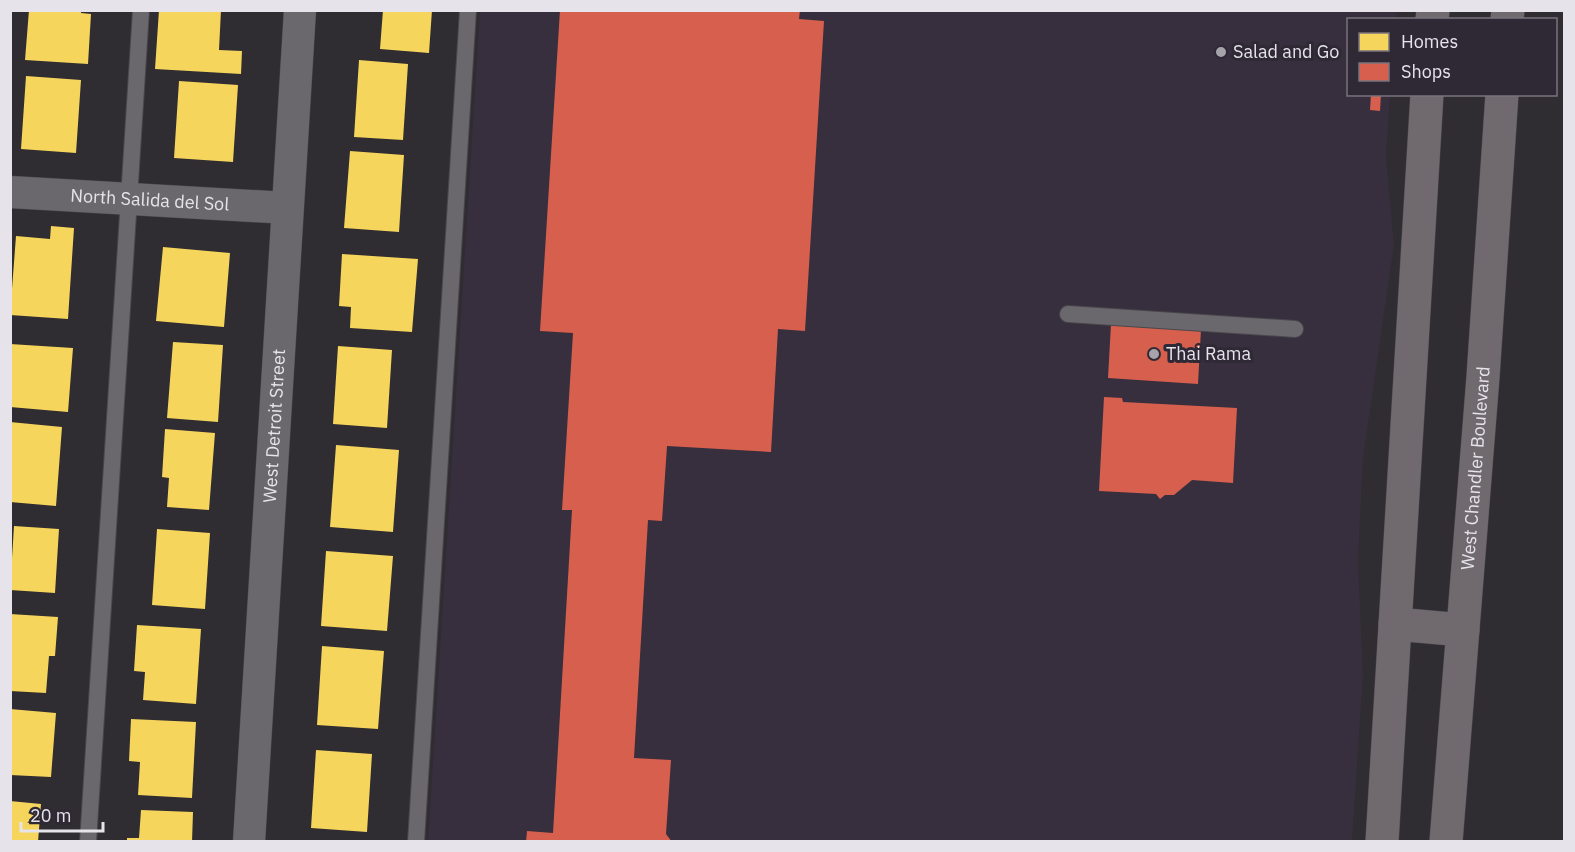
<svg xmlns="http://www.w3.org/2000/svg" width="1575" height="852" viewBox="0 0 1575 852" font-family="'IBM Plex Sans',sans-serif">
<rect width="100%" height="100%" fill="#2f2c32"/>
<path fill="#372e3e" d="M480,11H1397L1396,19L1348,20V94L1390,95L1386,155L1394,245L1363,459L1358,560L1363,676L1352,841L428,842Z"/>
<path fill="#f6d55c" d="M29,10H81V13L91,14L88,64L25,60Z
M159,10H221L219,50L242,51L241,74L155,69Z
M383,10H432L429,53L380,49Z
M359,60L408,64L403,140L354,137Z
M26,76L81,80L76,153L21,149Z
M179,81L238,85L233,162L174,158Z
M350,151L404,155L399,232L344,228Z
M51,226L74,228L68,319L10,315L16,236L50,239Z
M163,247L230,253L224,327L156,321Z
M342,254L418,259L412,332L350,328L351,307L339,306Z
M173,342L223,345L218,422L167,418Z
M10,344L73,348L68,412L10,407Z
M338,346L392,350L387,428L333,424Z
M10,422L62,427L56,506L10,502Z
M165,429L215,433L209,510L167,507L169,478L162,477Z
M336,445L399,450L393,532L330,527Z
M14,526L59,529L55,593L10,590V558H12Z
M157,529L210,533L205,609L152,605Z
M326,551L393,556L387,631L321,626Z
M10,614L58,617L55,656H49L46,693L10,691Z
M137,625L201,629L196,704L143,700L145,672L134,671Z
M322,646L384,651L378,729L317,725Z
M10,709L56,713L51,777L10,775Z
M131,719L196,722L192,798L138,795L140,762L129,761Z
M316,750L372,754L367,832L311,828Z
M10,801L41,804L38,842H10Z
M141,810L193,812L192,842H127V838H139Z"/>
<path fill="#d6604d" d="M560,10H800L799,19L824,21L805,331L778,329L771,452L667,446L662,521L648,520L634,758L671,760L666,834L672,842H526L527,831L553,833L572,510H562L573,333L540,331Z
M1371,94H1381L1380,111L1370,110Z
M1111,324L1201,329L1198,384L1108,378Z
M1104,397L1122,398L1123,402L1237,408L1233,483L1192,480L1174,495H1165L1160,499L1156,494L1099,491Z"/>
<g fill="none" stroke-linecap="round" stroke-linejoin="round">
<g stroke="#49474c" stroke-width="18">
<path id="lane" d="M1068,314L1295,329
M88,842L141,10
M416,842L468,10"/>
</g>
<g stroke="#49474c" stroke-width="33">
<g id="street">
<path id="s1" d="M10,192L287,208"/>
<path id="s2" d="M249,842L300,10"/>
</g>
</g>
<g stroke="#49474c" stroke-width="34">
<g id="secondary">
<path d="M1432,20L1433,10"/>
<path d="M1507,20L1508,10"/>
<path d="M1395,624L1463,630"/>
<path d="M1382,842L1427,94"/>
<path id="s3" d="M1446,842L1483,377L1502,94"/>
</g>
</g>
<use href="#lane" stroke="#6a686d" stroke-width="16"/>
<use href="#street" stroke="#6a686d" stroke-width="32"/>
<use href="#secondary" stroke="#70696e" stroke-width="33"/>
</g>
<g fill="#a7a3aa" stroke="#2f2935" stroke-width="2">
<circle cx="1221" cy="52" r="6"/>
<circle cx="1154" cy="354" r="6"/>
</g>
<g text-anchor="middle" stroke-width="6" stroke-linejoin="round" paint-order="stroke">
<g font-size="18" fill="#e7e3eb" stroke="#2f2935" text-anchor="start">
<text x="1233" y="58">Salad and Go</text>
<text x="1166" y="360">Thai Rama</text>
</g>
<g font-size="18" fill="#e7e3eb" stroke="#2f2935">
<text dy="6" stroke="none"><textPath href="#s1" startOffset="140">North Salida del Sol</textPath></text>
<text dy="6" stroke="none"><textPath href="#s2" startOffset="417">West Detroit Street</textPath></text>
<text dy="6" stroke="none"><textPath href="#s3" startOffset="375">West Chandler Boulevard</textPath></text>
</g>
</g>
<rect width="1575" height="852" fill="none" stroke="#e7e3eb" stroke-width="24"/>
<rect x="1347" y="18" width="210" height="78" fill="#2f2935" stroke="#79737e" stroke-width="1.5"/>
<rect x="1359" y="33" width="30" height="18" fill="#f6d55c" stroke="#79737e" stroke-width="1.5"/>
<text x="1401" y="48" font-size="18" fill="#e7e3eb">Homes</text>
<rect x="1359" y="63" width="30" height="18" fill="#d6604d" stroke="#79737e" stroke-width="1.5"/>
<text x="1401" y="78" font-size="18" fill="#e7e3eb">Shops</text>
<path d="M21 822v9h82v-9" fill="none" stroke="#e7e3eb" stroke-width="3"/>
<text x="30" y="822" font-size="18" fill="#e7e3eb" stroke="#2f2935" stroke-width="4.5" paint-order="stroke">20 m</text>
</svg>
